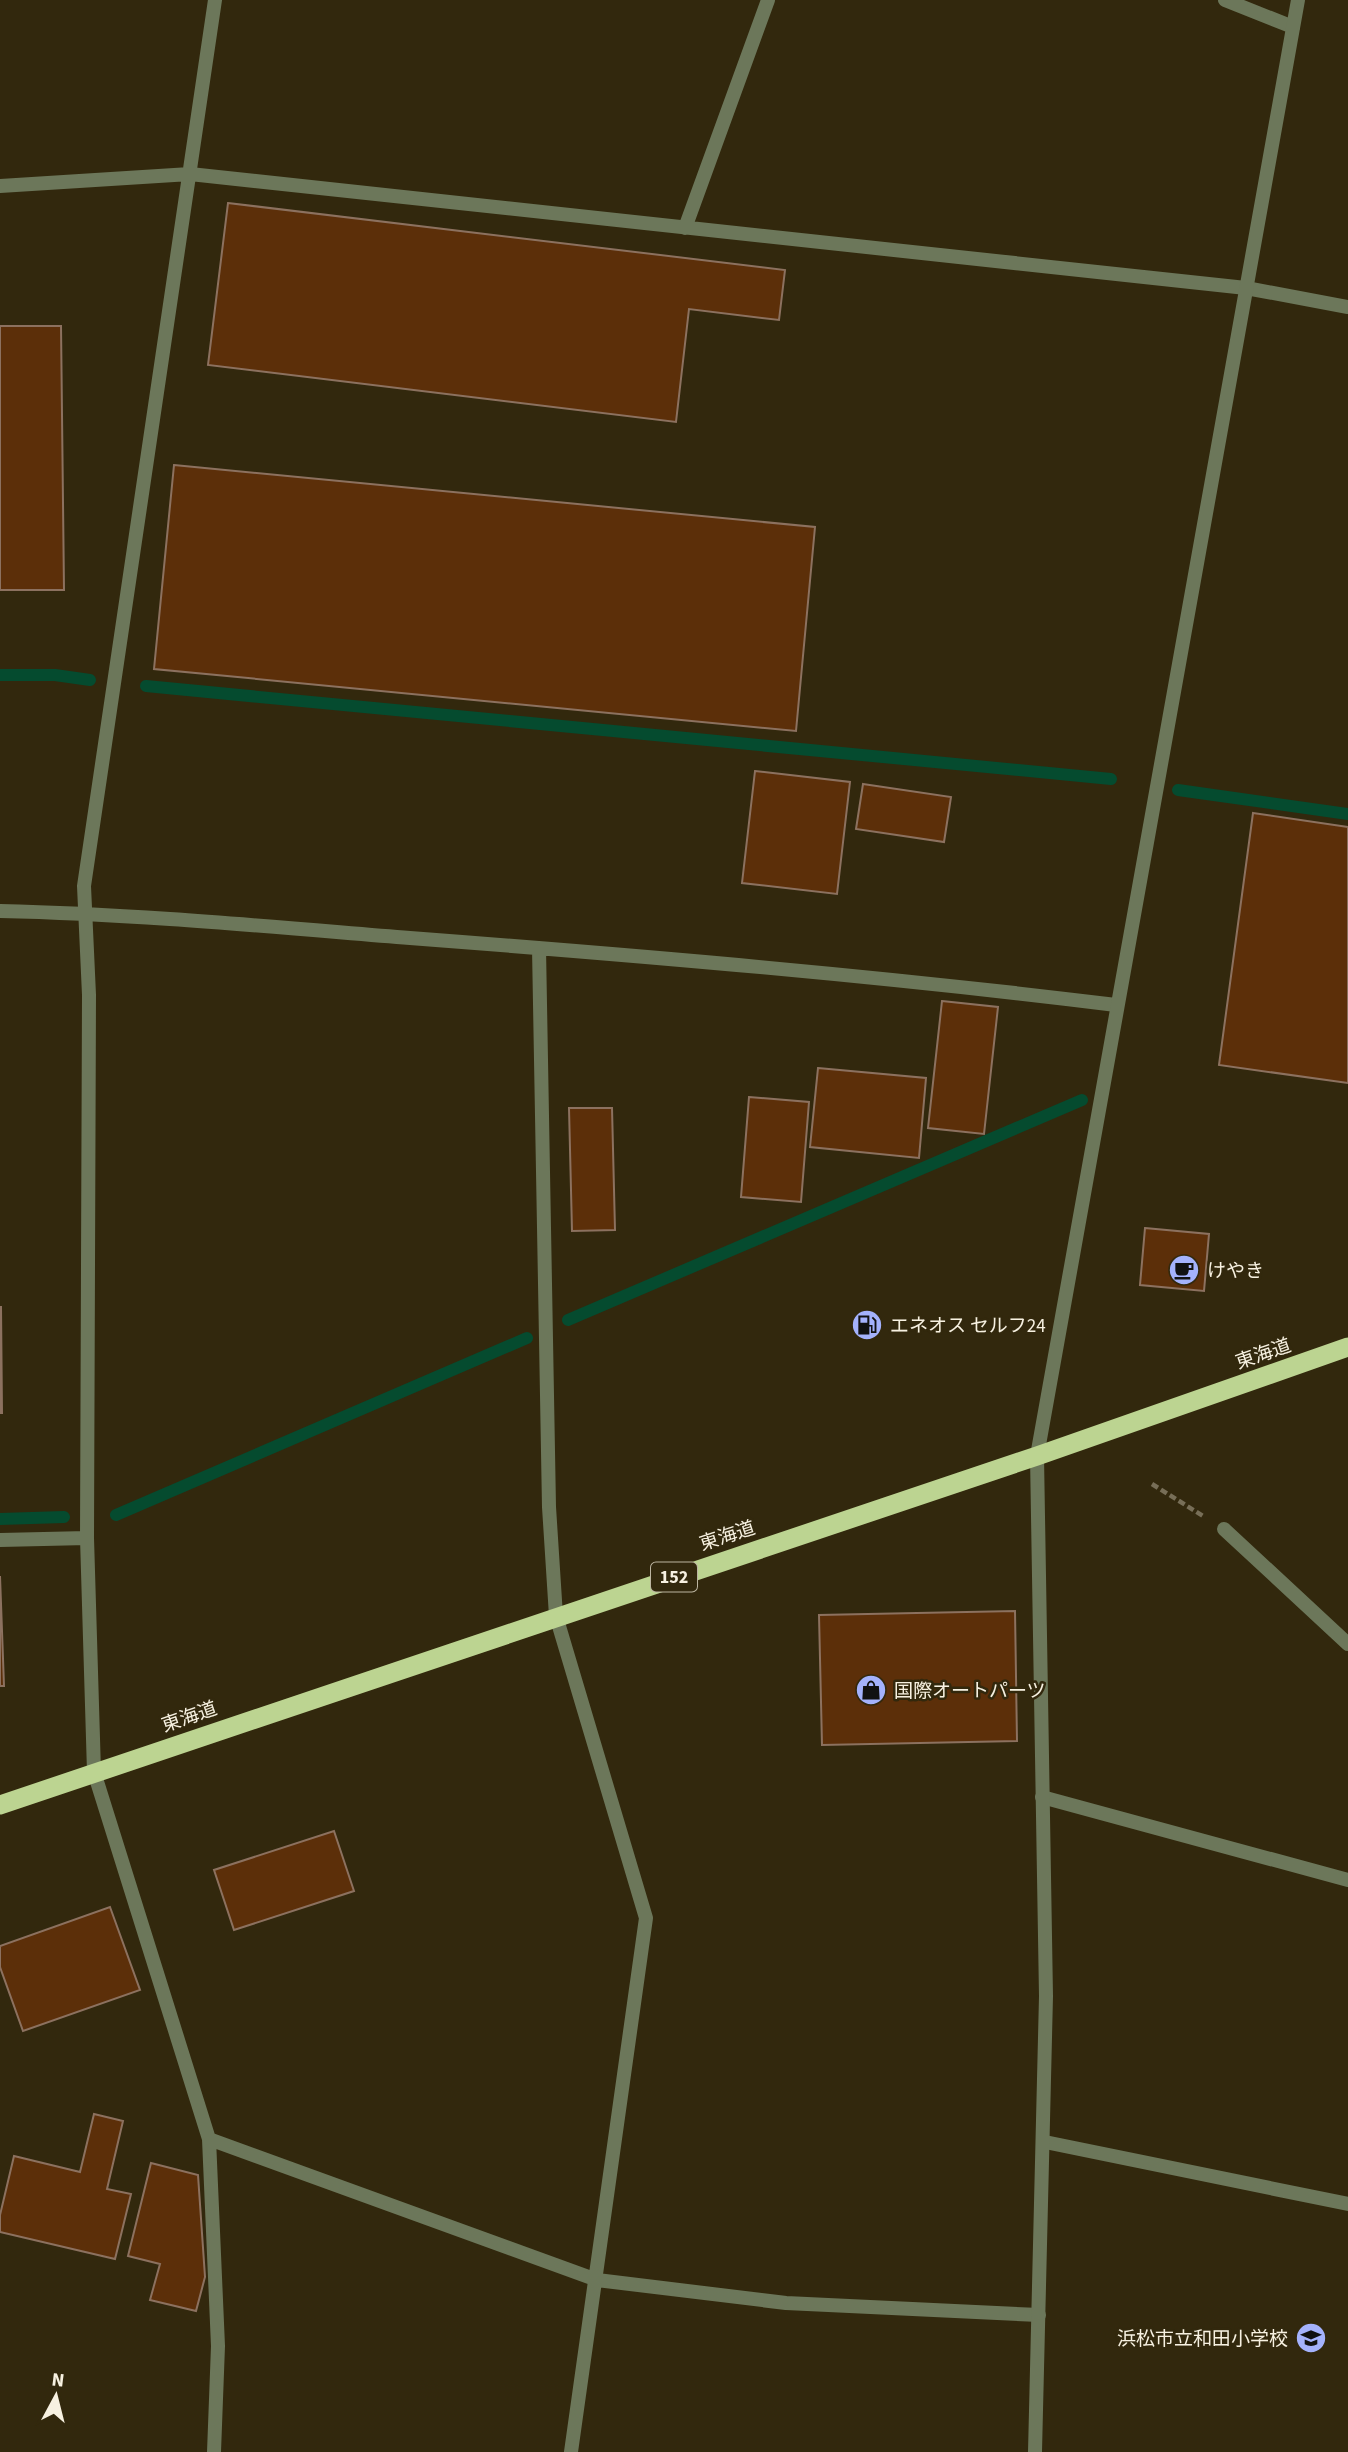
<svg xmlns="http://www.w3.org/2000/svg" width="1348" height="2452" viewBox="0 0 1348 2452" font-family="'Source Sans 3','Noto Sans JP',sans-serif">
<rect width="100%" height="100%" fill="#32280d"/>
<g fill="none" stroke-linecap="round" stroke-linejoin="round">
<path stroke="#054b2f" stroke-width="12" d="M0,675H55L90,680
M146,686L1111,779
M1178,790L1348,814
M568,1320L1082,1100
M116,1515L527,1338
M0,1519L64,1517"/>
</g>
<path fill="#5c2f09" stroke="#8c715f" stroke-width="2" d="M228,203L785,270L779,320L689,309L676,422L208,365Z
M0,326H61L64,590H0Z
M174,465L815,527L796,731L154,669Z
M755,771L850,782L837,894L742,883Z
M863,784L951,797L944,842L856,829Z
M1253,813L1348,827V1083L1219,1065Z
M942,1001L998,1007L984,1134L928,1128Z
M818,1068L926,1078L919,1158L810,1147Z
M749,1097L809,1102L801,1202L741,1197Z
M569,1108H612L615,1230L572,1231Z
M1145,1228L1209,1234L1204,1291L1140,1285Z
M0,1307H1L2,1413H0Z
M0,1576L4,1686H0Z
M1015,1611L1017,1741L822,1745L819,1615Z
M334,1831L354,1891L234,1930L214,1870Z
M110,1907L140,1990L23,2031L0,1967V1946Z
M94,2114L123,2121L107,2189L131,2194L115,2259L0,2232V2215L14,2156L80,2172Z
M151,2163L198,2175L205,2277L196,2311L150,2300L160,2264L128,2256Z"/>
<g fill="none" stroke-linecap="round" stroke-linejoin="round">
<path stroke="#776e57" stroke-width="4.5" stroke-dasharray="7 3.5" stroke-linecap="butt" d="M1152,1484L1203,1516"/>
<path stroke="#6c775a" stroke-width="14" d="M215,0L84,886L89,995L87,1538L94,1772L209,2139L597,2280L786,2303L1039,2315
M1225,0L1293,27
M0,186L190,174L1246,288L1348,307
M685,228L768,0
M0,911C137,914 273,927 410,938C646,956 881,976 1116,1005
M539,948L549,1507L556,1616L646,1918L571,2452
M1224,1529L1348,1644
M0,1540L87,1538
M1042,1797L1348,1880
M209,2139L218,2346L214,2452
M1045,2142L1348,2204"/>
<path stroke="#6c775a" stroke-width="14" d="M1035,2452L1046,1996L1037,1456L1298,0"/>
<path stroke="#bcd491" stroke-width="19" d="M0,1805L1037,1456L1348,1347"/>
</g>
<defs>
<g id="cafe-disc" transform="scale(1.575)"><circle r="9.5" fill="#a4b2fc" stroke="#32280d"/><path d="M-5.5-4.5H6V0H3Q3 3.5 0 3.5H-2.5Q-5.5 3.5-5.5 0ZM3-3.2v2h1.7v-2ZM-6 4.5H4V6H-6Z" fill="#111"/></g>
<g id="fuel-disc" transform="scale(1.575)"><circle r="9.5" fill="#a4b2fc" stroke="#32280d"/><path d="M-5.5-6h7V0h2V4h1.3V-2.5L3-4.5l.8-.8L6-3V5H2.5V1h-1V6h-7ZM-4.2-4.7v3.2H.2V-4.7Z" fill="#111"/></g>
<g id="shop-disc" transform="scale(1.575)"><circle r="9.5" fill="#a4b2fc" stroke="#32280d"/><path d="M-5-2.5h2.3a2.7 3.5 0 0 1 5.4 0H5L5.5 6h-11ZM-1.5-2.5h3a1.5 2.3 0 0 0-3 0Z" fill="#111"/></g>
<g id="school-disc" transform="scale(1.575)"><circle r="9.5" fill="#a4b2fc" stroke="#32280d"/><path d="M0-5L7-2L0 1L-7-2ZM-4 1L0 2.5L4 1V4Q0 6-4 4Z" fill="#111"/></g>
</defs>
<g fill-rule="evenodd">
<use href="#cafe-disc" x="1184" y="1270"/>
<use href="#fuel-disc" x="867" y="1325"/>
<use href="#shop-disc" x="871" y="1690"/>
<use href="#school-disc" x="1311" y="2338"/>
</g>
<g text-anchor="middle" stroke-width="5" stroke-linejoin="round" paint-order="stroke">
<rect fill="#32280d" stroke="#bcb5a1" stroke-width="2" x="651" y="1562.5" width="46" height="29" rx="5"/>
<g font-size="18" font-weight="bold" fill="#f7f1e1">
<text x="674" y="1583">152</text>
</g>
<g font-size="19" fill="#f7f1e1" stroke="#32280d" text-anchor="start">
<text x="1207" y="1277">けやき</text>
<text x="890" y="1332">エネオス セルフ24</text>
<text x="894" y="1697">国際オートパーツ</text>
<text x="1288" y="2345" text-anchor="end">浜松市立和田小学校</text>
</g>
<g font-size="19" fill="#f7f1e1" stroke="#32280d">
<text transform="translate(1263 1353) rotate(-19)" y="7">東海道</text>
<text transform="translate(727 1535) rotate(-18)" y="7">東海道</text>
<text transform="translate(189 1716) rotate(-19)" y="7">東海道</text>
</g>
</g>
<g transform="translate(56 2396) rotate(7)" stroke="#32280d" stroke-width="5" paint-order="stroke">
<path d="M0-5L12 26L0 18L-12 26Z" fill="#f7f1e1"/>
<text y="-10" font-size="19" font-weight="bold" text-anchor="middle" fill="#f7f1e1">N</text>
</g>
</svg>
